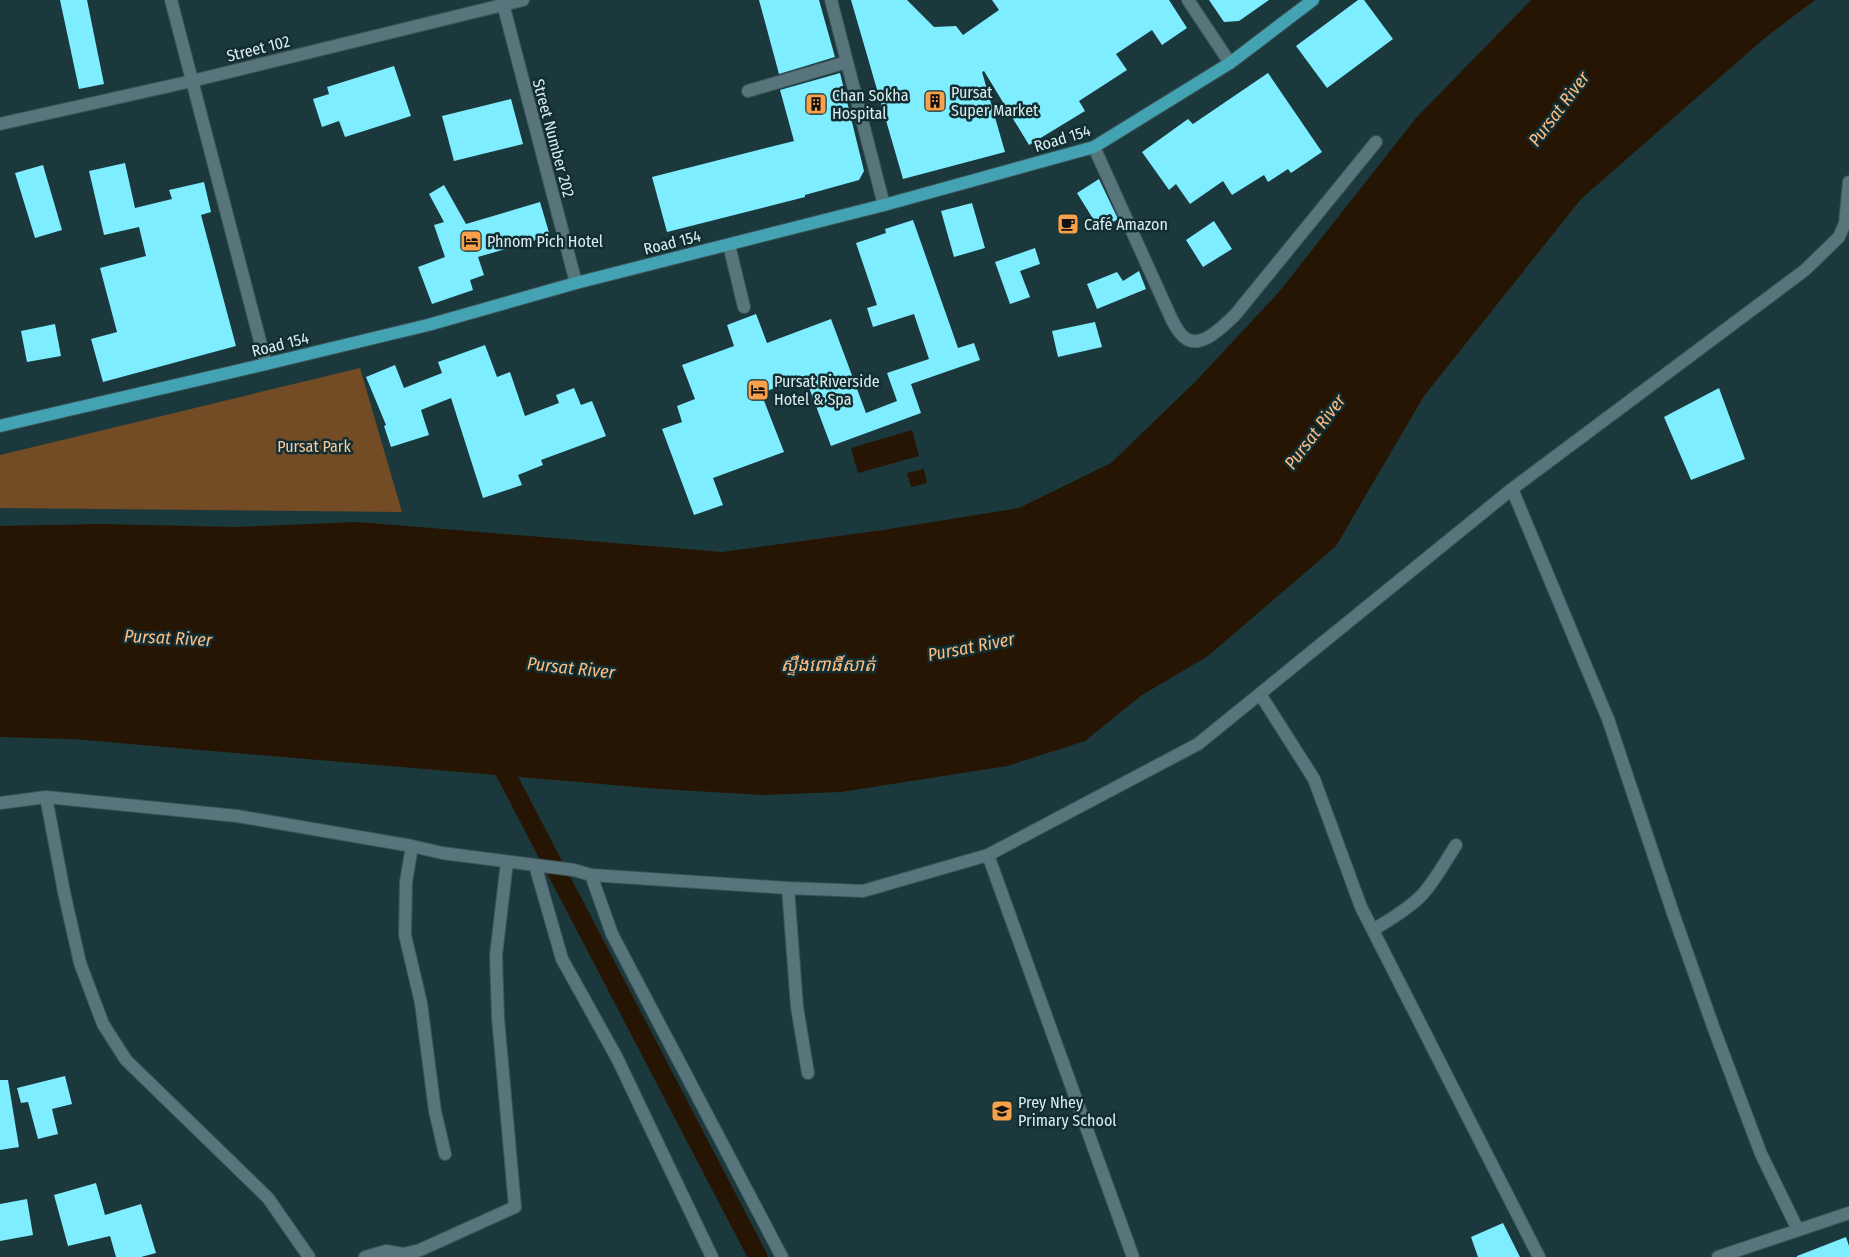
<svg xmlns="http://www.w3.org/2000/svg" width="1849" height="1257" viewBox="0 0 1849 1257" font-family="'Fira Sans Condensed','Noto Sans Khmer',sans-serif">
<rect width="100%" height="100%" fill="#1b383d"/>
<path fill="#734b25" d="M360,368L402,512L0,508V455Z"/>
<path fill="#271504" d="M1531,0H1815L1766,37L1581,199L1424,396L1336,546L1208,656L1142,695L1085,741L1007,766L841,792L763,795L660,789L72,739L0,737V526L100,524L236,527L358,522L722,552L883,530L1019,508L1111,463L1196,381L1279,292L1416,118Z
M912,430L919,456L858,473L851,448Z
M924,469L927,483L911,487L907,473Z"/>
<g fill="none" stroke-linecap="round" stroke-linejoin="round">
<path stroke="#271504" stroke-width="19" d="M496,755L758,1257"/>
</g>
<path fill="#7eedff" d="M60,0H87L104,84L79,89Z
M759,0H819L835,57L779,74Z
M851,0H907L934,27L956,26L963,35L999,10L992,0H1169L1187,28L1162,45L1152,30L1116,54L1127,70L1079,101L1085,111L1029,145L984,71L982,72L1005,152L903,179Z
M1209,0H1269L1239,21L1224,22Z
M1358,0H1364L1393,39L1327,88L1296,46Z
M394,66L411,116L345,137L339,121L322,127L313,99L329,94L327,87Z
M840,73L864,171L859,180L805,195V197L667,232L652,177L794,141L780,90Z
M1268,73L1322,152L1291,173L1288,169L1268,182L1264,175L1232,195L1223,181L1190,204L1176,184L1169,190L1142,152L1188,119L1193,124Z
M511,99L523,144L454,161L442,116Z
M125,163L135,208L172,199L169,190L204,182L211,212L201,215L236,346L103,382L91,339L117,332L100,268L146,256L139,227L104,235L89,171Z
M43,165L62,230L35,238L15,173Z
M1099,179L1118,219L1100,230L1077,193Z
M444,185L466,224L540,202L550,236L478,257L484,275L470,280L473,290L432,304L418,267L445,257L434,225L444,222L429,194Z
M972,203L985,248L954,257L941,211Z
M913,220L958,348L974,343L980,360L911,384L921,413L831,446L805,377L761,393L784,452L713,478L723,505L694,515L662,429L682,422L677,406L695,399L682,365L734,346L727,325L756,314L767,343L831,319L866,413L897,401L887,373L929,359L914,314L873,327L867,308L877,305L856,243L886,233L885,229Z
M1214,221L1232,249L1203,267L1186,240Z
M1035,248L1040,264L1020,271L1030,297L1010,304L995,262Z
M1139,271L1146,289L1097,309L1087,284L1117,272L1123,281Z
M1095,322L1102,347L1058,357L1052,331Z
M55,324L61,356L27,362L21,331Z
M485,345L497,377L510,372L525,416L559,403L556,395L574,388L581,405L592,401L606,436L541,460L543,465L518,475L522,485L483,498L451,398L421,410L429,435L391,447L384,426L386,425L366,377L395,365L404,388L442,373L438,362Z
M1719,388L1745,459L1691,480L1664,417Z
M65,1076L72,1104L52,1109L58,1134L38,1139L28,1102L21,1103L17,1088Z
M0,1080H8L19,1147L0,1150Z
M96,1183L105,1215L141,1204L156,1253L141,1257H116L110,1236L68,1246L54,1195Z
M27,1199L33,1235L0,1241V1204Z
M1503,1223L1520,1257H1478L1471,1237Z
M1846,1237L1849,1246V1257H1797V1256Z"/>
<g fill="none" stroke-linecap="round" stroke-linejoin="round">
<g stroke="#3b5459" stroke-width="14">
<path id="minor" d="M171,0L266,364
M502,0L576,283
M831,0L884,205
M1188,0L1230,63
M748,91L847,62
M0,124L192,81L523,0
M1094,147L1172,320C1174,324 1177,329 1180,333C1197,355 1222,327 1235,315L1376,142
M729,245L744,307
M1512,489L1608,719L1673,913L1714,1029L1761,1154L1798,1230
M1260,694L1314,779L1361,907L1539,1257
M46,797L64,892L80,963L103,1024L126,1060L268,1198L309,1257
M0,803L46,797L237,816L412,846L442,853L574,870L591,875L788,888L863,891L988,855L1198,744L1512,489L1805,270L1839,237L1845,223L1849,182
M412,846L406,882L405,935L421,1003L435,1111L445,1154
M988,855L1133,1257
M535,865L562,959L617,1058L712,1257
M591,875L612,934L782,1257
M788,888L797,1007L808,1073
M1373,930C1389,920 1407,910 1421,896C1435,881 1445,862 1456,845
M365,1257L386,1251L403,1254L420,1250L515,1207L498,1018L496,955L507,862
M1718,1257L1849,1213"/>
</g>
<g stroke="#3b5459" stroke-width="14">
<path id="major" d="M0,426L266,364L428,325L576,283L884,205L1094,147L1230,63L1313,0"/>
</g>
<use href="#minor" stroke="#57757b" stroke-width="12"/>
<use href="#major" stroke="#43a3b2" stroke-width="12"/>
</g>
<defs>
<g id="building-square" transform="scale(1.125)"><rect x="-9" y="-9" width="18" height="18" rx="4" fill="#f8a14a" stroke="#112e32"/><path d="M-4-6H4V6H1V3H-1V6H-4ZM-2.5-4.3h1.7v1.8h-1.7ZM.8-4.3h1.7v1.8H.8ZM-2.5-1h1.7V.8h-1.7ZM.8-1h1.7V.8H.8Z" fill="#111"/></g>
<g id="cafe-square" transform="scale(1.125)"><rect x="-9" y="-9" width="18" height="18" rx="4" fill="#f8a14a" stroke="#112e32"/><path d="M-5.5-4.5H6V0H3Q3 3.5 0 3.5H-2.5Q-5.5 3.5-5.5 0ZM3-3.2v2h1.7v-2ZM-6 4.5H4V6H-6Z" fill="#111"/></g>
<g id="hotel-square" transform="scale(1.125)"><rect x="-9" y="-9" width="18" height="18" rx="4" fill="#f8a14a" stroke="#112e32"/><path d="M-6-4.5h1.5V1H6V5H4.5V3h-9V5H-6ZM-4 0a1.8 1.8 0 1 1 3.6 0ZM.5 0V-2.5h3Q6-2.5 6 0Z" fill="#111"/></g>
<g id="school-square" transform="scale(1.125)"><rect x="-9" y="-9" width="18" height="18" rx="4" fill="#f8a14a" stroke="#112e32"/><path d="M0-5L7-2L0 1L-7-2ZM-4 1L0 2.5L4 1V4Q0 6-4 4Z" fill="#111"/></g>
</defs>
<g fill-rule="evenodd">
<use href="#building-square" x="935" y="101"/>
<use href="#building-square" x="816" y="104"/>
<use href="#cafe-square" x="1068" y="224"/>
<use href="#hotel-square" x="471" y="241"/>
<use href="#hotel-square" x="758" y="390"/>
<use href="#school-square" x="1002" y="1111"/>
</g>
<g text-anchor="middle" stroke-width="5" stroke-linejoin="round" paint-order="stroke">
<g font-size="16" fill="#dcecef" stroke="#112e32">
<text transform="translate(258 48) rotate(-14)" y="6">Street 102</text>
<text transform="translate(554 138) rotate(75)" y="6">Street Number 202</text>
<text transform="translate(1062 138) rotate(-17)" y="6">Road 154</text>
<text transform="translate(672 242) rotate(-14)" y="6">Road 154</text>
<text transform="translate(280 344) rotate(-14)" y="6">Road 154</text>
</g>
<g font-size="16" fill="#dcecef" stroke="#112e32" text-anchor="start">
<text x="951" y="98">Pursat<tspan x="951" dy="18">Super Market</tspan></text>
<text x="832" y="101">Chan Sokha<tspan x="832" dy="18">Hospital</tspan></text>
<text x="1084" y="230">Café Amazon</text>
<text x="487" y="247">Phnom Pich Hotel</text>
<text x="774" y="387">Pursat Riverside<tspan x="774" dy="18">Hotel &amp; Spa</tspan></text>
<text x="1018" y="1108">Prey Nhey<tspan x="1018" dy="18">Primary School</tspan></text>
</g>
<g font-size="16" fill="#fdca9e" stroke="#112e32">
<text x="314" y="452">Pursat Park</text>
</g>
<g font-size="18" font-style="italic" fill="#febc80" stroke="#112e32">
<text transform="translate(1559 109) rotate(-53)" y="6">Pursat River</text>
<text transform="translate(1315 432) rotate(-53)" y="6">Pursat River</text>
<text transform="translate(168 638) rotate(3)" y="6">Pursat River</text>
<text transform="translate(971 647) rotate(-11)" y="6">Pursat River</text>
<text x="828" y="671">ស្ទឹងពោធិ៍សាត់</text>
<text transform="translate(571 668) rotate(6)" y="6">Pursat River</text>
</g>
</g>
</svg>
